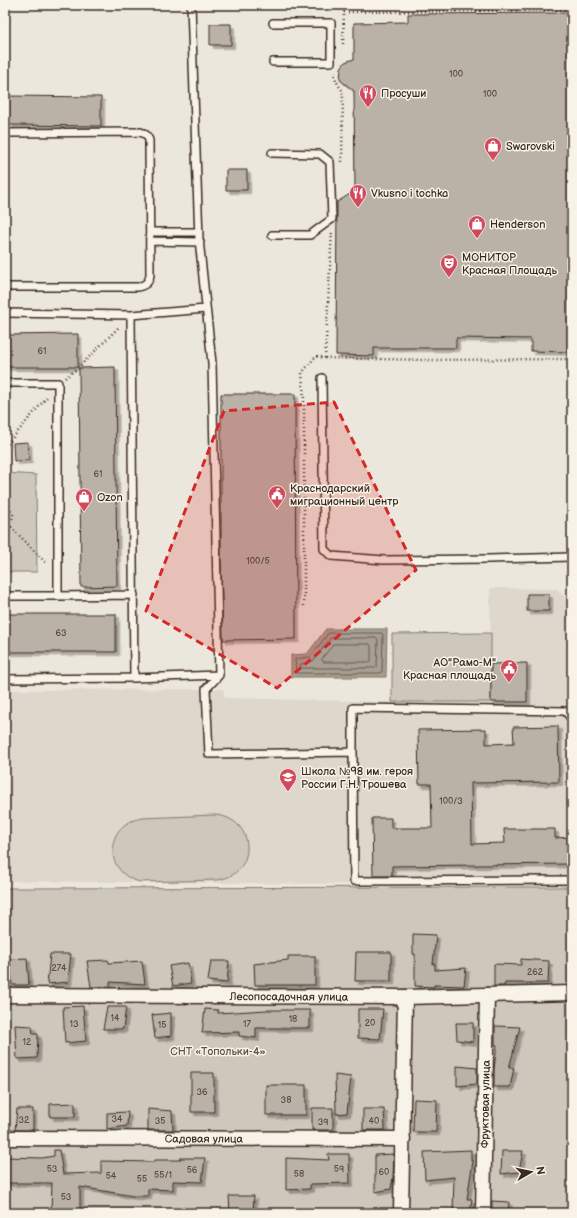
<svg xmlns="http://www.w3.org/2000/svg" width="577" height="1218" viewBox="0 0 577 1218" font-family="'Balsamiq Sans',sans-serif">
<defs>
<filter id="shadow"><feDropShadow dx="3.5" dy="3.5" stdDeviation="0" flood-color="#0004"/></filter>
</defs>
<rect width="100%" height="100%" fill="#ece7dc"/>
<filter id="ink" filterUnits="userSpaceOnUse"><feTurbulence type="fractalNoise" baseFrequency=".025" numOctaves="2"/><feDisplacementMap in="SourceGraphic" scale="8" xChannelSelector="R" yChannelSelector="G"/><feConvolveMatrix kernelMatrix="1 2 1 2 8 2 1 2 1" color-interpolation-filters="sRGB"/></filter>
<g filter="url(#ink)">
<path fill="#ddd7cc" d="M490,588L557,589L567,599L568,662L572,665V886L5,881V690L223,689L225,698L392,702H491Z"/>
<path fill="#cec8bc" stroke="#84796d" d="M5,473L36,475L37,572H5Z
M491,633V702H392V634Z
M215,815C257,818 258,875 217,880L140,882C102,873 104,822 143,818Z
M572,887V1213H5V888Z"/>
<path fill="#a89f93" stroke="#7c7064" d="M326,629H387L386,677H291V655L307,654Z"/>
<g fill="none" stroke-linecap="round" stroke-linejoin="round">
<path stroke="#67594d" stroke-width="1" d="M329,633H382L383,635L382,672L380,673H296L295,659L310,657Z
M331,638H377L378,640L377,667L375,668H301L300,665L301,664L308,663L313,661Z
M334,644H370L371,646V661L369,662H323L322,659Z"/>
</g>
<path fill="#bab2a7" stroke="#3b2a1e" filter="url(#shadow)" d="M568,13V21H572V338H569V352L531,351V339L456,338V348H374V356L336,355L337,202L355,191L354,91L340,80L341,68L345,62L354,59V23L408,22V14Z
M210,24H231V45H210Z
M9,96L101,97V126L9,125Z
M226,170H247V190H226Z
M78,334V367H5V335Z
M115,367L117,586L81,587L79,368Z
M221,394H295L296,639L223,640L221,563Z
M28,442L29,460L14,461L13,443Z
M527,594H549V611H527Z
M5,614H116V652H5Z
M527,663V702H491V664Z
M558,726L559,782L471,783L472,844L505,843L504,829H555V838L572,837V864L392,866V876H373L372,818H391V828H432L431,784H419L418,730L486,729V744L514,743L513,727Z
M413,934L436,935L433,964H435V970L466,968L464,986L434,985V987L415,986V954H413Z
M356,952H391V981H355Z
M50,954H71L68,982L47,984Z
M288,956H315V985H255L254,964L288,960Z
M27,958L29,985H12L10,959Z
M521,959L549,961L548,983H505L504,986H494V964L521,965Z
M108,960L109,963L142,961L145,984L110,982V987H91L87,961Z
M211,961H229L227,983L208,981Z
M188,963L191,983L173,986L169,966Z
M83,1006L86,1041L65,1043L63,1007Z
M107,1007H126L123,1029H103Z
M205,1009L218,1010V1013L266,1010H310V1028H256V1038L239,1036V1032L202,1033Z
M358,1009H383L380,1039L358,1038Z
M171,1013V1036L155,1038L152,1015Z
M456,1023H473V1042L457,1040Z
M15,1025L32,1026L33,1034H38L37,1058L17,1059Z
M495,1026L520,1027L509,1068H514L510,1087H494V1069L497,1045H495Z
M457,1066L477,1068V1084L457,1086Z
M191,1073H214V1112H191Z
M335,1075L351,1077L347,1113L336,1114Z
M266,1085H306V1115H266Z
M414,1099L437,1100L436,1132H413Z
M75,1103V1117H50V1104Z
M312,1108H333V1130H312Z
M17,1109H33V1130H15Z
M148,1109L172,1111L173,1130H148Z
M363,1109H384L385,1130H363Z
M128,1112L127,1126L107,1129V1113Z
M54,1150H59L63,1174L101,1173V1161L154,1162V1160H180V1158H205L202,1182L173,1181V1190L148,1189V1196H133L80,1187V1210L51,1211L52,1183H5L6,1157L42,1158L54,1156Z
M471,1150V1161H473L467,1199H472L470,1213H453L454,1177L425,1180L424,1152Z
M502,1151H523L519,1172L501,1174Z
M328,1154H349L350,1183L310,1184V1189L286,1190V1158L329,1160Z
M394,1154L393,1177L391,1189L375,1192V1155Z
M229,1196H254L253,1213H230Z
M492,1201L509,1202L508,1213H492Z"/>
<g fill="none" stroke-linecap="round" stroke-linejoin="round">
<g stroke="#3b2a1e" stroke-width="10">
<path id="lane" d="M191,5L199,239L212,363L219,675L206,689L209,754L353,752V708L565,711L572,719
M273,62H331V23H273
M5,133L140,132C145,133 147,135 149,140L150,275C149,283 145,285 138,287H5
M272,153L320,154L330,162L332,219L310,235H272
M150,232H199
M150,241L200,242
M5,313L131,315L206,309
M131,315L134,678
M322,378L324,549L331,556L384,560L489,559L572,557
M5,385L6,383H58V596H5
M58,596L134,595
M5,679L134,678L219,675
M353,752L354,881L572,880"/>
</g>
<g stroke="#3b2a1e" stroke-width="17">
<g id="street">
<path id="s1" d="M5,995L405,997L572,993"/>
<path id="s2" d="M5,1138L403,1139"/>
<path d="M401,1213L405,997"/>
<path id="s3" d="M483,1213L487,995"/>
</g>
</g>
<path stroke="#3b2a1e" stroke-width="2.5" stroke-dasharray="1 3" stroke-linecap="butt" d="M343,44L344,12L572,10
M334,71C334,78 338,85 343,91L342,163
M325,358L332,231
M65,378L78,368L120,326
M5,447L47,397
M5,506H7L13,514L11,527L5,532
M11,527L47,564
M304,606V399L302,373L316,356L325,358L426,360L572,359"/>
<use href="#lane" stroke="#f7f3e8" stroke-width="7"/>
<use href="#street" stroke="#f7f3e8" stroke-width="14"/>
</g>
</g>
<path fill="#d62828" fill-opacity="0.2" stroke="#d62828" stroke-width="3" stroke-dasharray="8 5" stroke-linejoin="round" d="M334,402L416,570L277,688L146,611L224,411Z"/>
<defs>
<g id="restaurant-pin" transform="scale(0.9)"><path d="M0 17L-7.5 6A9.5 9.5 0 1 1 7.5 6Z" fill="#d1495b" stroke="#f7f3e8"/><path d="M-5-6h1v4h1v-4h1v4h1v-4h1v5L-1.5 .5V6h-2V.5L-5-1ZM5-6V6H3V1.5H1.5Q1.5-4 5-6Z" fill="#fff"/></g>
<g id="shop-pin" transform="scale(0.9)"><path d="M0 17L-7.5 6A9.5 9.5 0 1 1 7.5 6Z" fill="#d1495b" stroke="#f7f3e8"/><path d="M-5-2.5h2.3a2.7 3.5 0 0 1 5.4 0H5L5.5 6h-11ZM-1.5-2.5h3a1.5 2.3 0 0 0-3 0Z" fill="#fff"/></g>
<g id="theatre-pin" transform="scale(0.9)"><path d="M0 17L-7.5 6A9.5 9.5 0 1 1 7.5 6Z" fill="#d1495b" stroke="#f7f3e8"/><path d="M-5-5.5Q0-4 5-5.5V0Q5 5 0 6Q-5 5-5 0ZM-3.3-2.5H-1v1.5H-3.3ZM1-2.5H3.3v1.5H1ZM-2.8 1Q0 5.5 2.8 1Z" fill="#fff"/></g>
<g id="civic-pin" transform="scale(0.9)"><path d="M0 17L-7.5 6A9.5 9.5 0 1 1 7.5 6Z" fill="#d1495b" stroke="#f7f3e8"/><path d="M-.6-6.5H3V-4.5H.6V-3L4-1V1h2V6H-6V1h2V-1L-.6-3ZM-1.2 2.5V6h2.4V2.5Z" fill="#fff"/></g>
<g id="school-pin" transform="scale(0.9)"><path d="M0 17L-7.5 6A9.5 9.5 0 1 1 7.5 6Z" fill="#d1495b" stroke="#f7f3e8"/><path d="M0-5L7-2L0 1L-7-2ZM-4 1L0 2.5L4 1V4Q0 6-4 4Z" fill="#fff"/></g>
</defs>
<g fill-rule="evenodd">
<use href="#restaurant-pin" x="368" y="93"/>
<use href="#shop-pin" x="493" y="146"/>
<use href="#restaurant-pin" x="358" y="193"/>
<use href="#shop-pin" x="477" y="224"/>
<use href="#theatre-pin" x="449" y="263"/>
<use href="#civic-pin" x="277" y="494"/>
<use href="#shop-pin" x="84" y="497"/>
<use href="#civic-pin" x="509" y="668"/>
<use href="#school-pin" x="288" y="777"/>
</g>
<g text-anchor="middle" stroke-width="3" stroke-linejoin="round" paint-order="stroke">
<g font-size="9" fill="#5b4c40">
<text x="456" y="77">100</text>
<text x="490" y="97">100</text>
<text x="42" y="354">61</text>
<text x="98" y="477">61</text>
<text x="258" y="564">100/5</text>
<text x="61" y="636">63</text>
<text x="451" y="804">100/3</text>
<text x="59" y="971">274</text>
<text x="535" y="975">262</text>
<text x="115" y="1021">14</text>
<text x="293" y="1022">18</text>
<text x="370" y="1026">20</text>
<text x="74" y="1027">13</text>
<text x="247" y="1027">17</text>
<text x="162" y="1028">15</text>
<text x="27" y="1045">12</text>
<text x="202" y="1095">36</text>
<text x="286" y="1103">38</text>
<text x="117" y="1122">34</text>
<text x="24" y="1123">32</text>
<text x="160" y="1124">35</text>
<text x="374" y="1124">40</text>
<text x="323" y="1125">39</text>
<text x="52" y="1172">53</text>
<text x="339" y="1172">59</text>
<text x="192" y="1173">56</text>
<text x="384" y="1175">60</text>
<text x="299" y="1177">58</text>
<text x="163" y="1178">55/1</text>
<text x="111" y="1179">54</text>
<text x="142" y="1182">55</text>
<text x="66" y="1200">53</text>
</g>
<g font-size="11" fill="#3b2a1e" stroke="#f7f3e8" text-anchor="start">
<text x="381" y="97">Просуши</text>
<text x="506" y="150">Swarovski</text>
<text x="371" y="197">Vkusno i tochka</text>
<text x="490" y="228">Henderson</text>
<text x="462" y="261">МОНИТОР<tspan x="462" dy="13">Красная Площадь</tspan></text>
<text x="290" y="492">Краснодарский<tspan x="290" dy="13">миграционный центр</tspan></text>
<text x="97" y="501">Ozon</text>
<text x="496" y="666" text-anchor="end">АО"Рамо-М"<tspan x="496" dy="13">Красная площадь</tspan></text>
<text x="301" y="775">Школа №98 им. героя<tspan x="301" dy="13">России Г.Н. Трошева</tspan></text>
</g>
<g font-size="11" fill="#3b2a1e" stroke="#f7f3e8">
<text dy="4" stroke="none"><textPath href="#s1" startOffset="284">Лесопосадочная улица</textPath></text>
<text dy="4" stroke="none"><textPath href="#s3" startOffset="109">Фруктовая улица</textPath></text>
<text dy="4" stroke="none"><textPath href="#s2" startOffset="199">Садовая улица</textPath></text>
</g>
<g font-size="11" fill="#605246" stroke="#f7f3e8">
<text x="218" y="1055">СНТ «Топольки-4»</text>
</g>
</g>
<rect width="577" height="1218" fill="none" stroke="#f7f3e8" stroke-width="20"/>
<rect x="10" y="10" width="557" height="1198" fill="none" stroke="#3b2a1e" stroke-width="1.5" filter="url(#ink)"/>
<g transform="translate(531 1172) rotate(81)" stroke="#f7f3e8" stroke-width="3" paint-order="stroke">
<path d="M0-3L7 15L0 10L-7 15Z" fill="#3b2a1e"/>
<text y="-6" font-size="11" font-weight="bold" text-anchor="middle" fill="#3b2a1e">N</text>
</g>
</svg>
